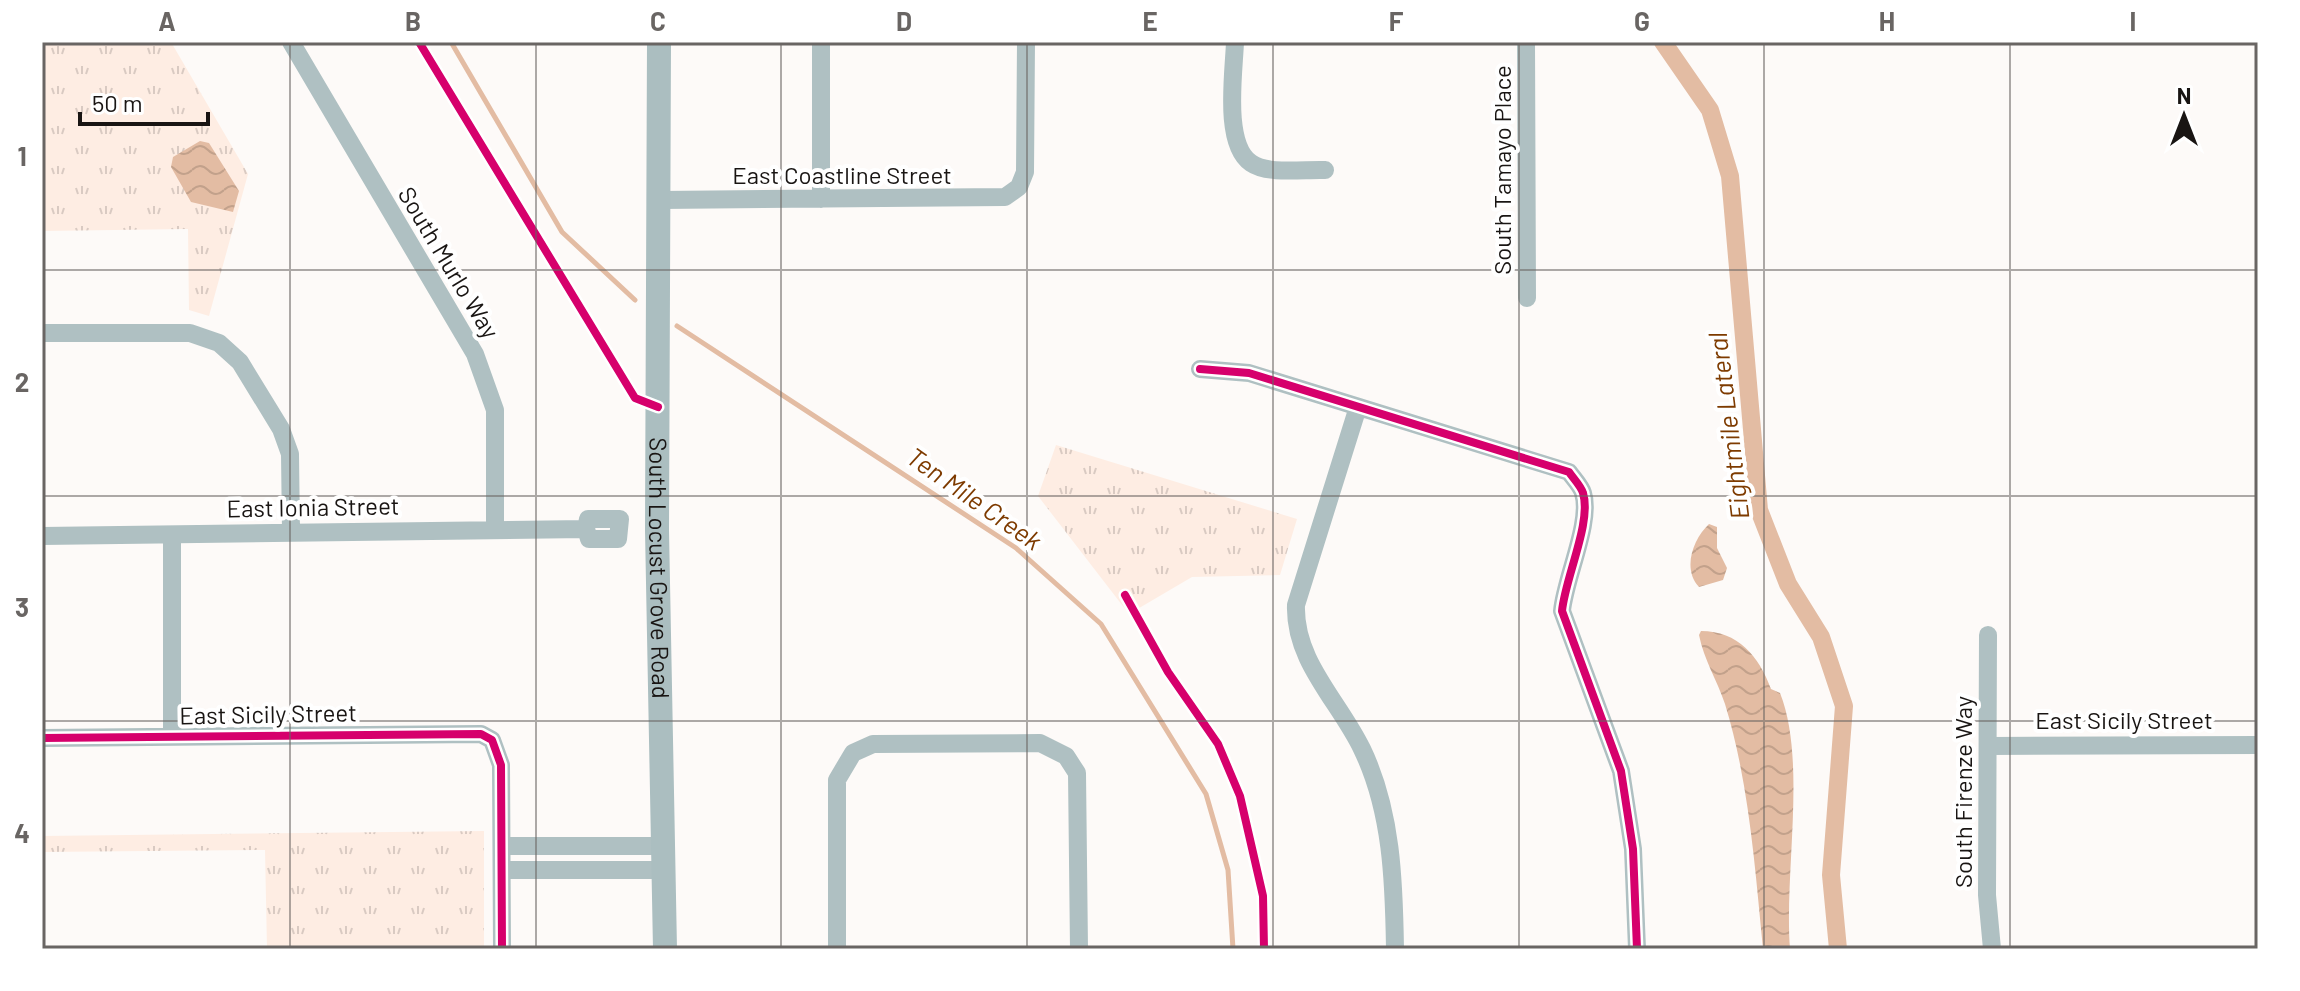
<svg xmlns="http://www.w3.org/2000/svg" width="2300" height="991" viewBox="0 0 2300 991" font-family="Barlow,sans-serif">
<defs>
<pattern id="grass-tufts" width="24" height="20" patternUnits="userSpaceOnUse" patternTransform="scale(2)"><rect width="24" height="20" fill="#feede3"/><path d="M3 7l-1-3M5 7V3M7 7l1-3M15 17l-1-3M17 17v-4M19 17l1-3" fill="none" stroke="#d9cac2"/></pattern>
<pattern id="water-waves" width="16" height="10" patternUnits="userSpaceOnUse" patternTransform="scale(2)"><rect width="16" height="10" fill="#e3bca3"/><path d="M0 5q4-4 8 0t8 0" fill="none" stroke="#c2a18b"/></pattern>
</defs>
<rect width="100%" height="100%" fill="#fdfaf8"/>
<path fill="url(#grass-tufts)" d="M42,42H171L248,174L209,316L189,310L188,229L42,231Z
M1056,445L1297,519L1280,575L1192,577L1129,614L1038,496Z
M484,831V949H267L265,850L42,852V836Z"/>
<path fill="url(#water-waves)" d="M200,141L209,143L239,191L233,212L191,202L171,167L173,157Z
M1709,524L1717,527V548L1727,568L1723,580L1699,587C1682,569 1693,539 1709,524Z
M1701,631C1738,631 1759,656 1771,689L1780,693C1807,761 1784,872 1790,949H1763C1755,868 1749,782 1725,704C1717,680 1704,660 1699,635Z"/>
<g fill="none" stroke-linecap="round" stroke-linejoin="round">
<path stroke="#e3bca3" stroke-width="5" d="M451,42L562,232L635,300
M677,326L1016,548L1101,624L1206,794L1228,870L1233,949"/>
<path stroke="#e3bca3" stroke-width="18" d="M1663,42L1710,110L1730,176L1759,510L1788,584L1821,637L1844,706L1831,875L1838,949"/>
<path stroke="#afc0c2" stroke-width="18" d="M291,42L475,354L495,410V529
M821,42V199
M1235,42C1234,72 1223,144 1251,163C1268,175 1305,169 1325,170
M1526,42L1527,298
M661,200L1005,197L1019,187L1025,172L1026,42
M42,333H190L219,343L240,362L281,429L290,454L291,531
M1200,369L1249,373L1569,472C1573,478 1581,486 1583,493C1592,522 1565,578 1562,611L1621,771L1633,849L1637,949
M1358,407L1296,605C1294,661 1339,701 1362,749C1392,811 1394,882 1395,949
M588,519H620L618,539H589L586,529Z
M172,535V737
M42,536L586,529
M1988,635L1987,895L1992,949
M42,738L481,734L492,740L501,765L502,949
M1990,746L2258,745
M502,846H663
M502,870H663
M837,949V780L853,753L873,744L1040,743L1066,756L1077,773L1079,949"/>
<path stroke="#abbec0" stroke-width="24" id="s1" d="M659,42L657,530L665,949"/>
<g stroke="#fff" stroke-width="13">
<path id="cycleway" d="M419,42L635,398L658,407
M1200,369L1249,373L1569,472C1573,478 1581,486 1583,493C1592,522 1565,578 1562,611L1621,771L1633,849L1637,949
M1125,595L1168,672L1218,744L1240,796L1263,896L1264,949
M42,738L481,734L492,740L501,765L502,949"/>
</g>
<use href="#cycleway" stroke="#d6006c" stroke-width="8"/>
</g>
<path fill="none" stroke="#696563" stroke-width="2" stroke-opacity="0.55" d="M290,42V949M536,42V949M781,42V949M1027,42V949M1273,42V949M1519,42V949M1764,42V949M2010,42V949M42,270H2258M42,496H2258M42,721H2258"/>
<g text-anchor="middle" stroke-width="8" stroke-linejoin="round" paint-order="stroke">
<g font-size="24" fill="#191513" stroke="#fff">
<text transform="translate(1503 170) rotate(-90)" y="8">South Tamayo Place</text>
<text x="842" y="184">East Coastline Street</text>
<text transform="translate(448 263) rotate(59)" y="8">South Murlo Way</text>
<text transform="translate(313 508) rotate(-1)" y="8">East Ionia Street</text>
<text dy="8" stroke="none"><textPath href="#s1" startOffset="526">South Locust Grove Road</textPath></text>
<text transform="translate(268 715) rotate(-1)" y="8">East Sicily Street</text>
<text x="2124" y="729">East Sicily Street</text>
<text transform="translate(1964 792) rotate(-90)" y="8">South Firenze Way</text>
</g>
<g font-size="26" font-style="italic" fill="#7e3b00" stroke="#fff">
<text transform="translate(1729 426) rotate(-97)" y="9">Eightmile Lateral</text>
<text transform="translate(974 499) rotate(35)" y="9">Ten Mile Creek</text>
</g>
</g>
<rect width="2300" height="991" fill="none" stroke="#ffffff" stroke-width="88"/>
<g transform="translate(2184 116)" stroke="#ffffff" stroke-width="6" paint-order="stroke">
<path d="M0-6L14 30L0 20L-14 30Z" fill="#191513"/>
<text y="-12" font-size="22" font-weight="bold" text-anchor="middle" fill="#191513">N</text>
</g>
<path d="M80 112v12h128v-12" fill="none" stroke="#191513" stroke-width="4"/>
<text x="92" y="112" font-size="24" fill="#191513" stroke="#ffffff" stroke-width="6" paint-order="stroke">50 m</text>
<rect x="44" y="44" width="2212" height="903" fill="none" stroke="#696563" stroke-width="3"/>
<g font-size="26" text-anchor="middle" font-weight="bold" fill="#696563">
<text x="167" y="31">A</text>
<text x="413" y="31">B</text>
<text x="658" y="31">C</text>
<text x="904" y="31">D</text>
<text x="1150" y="31">E</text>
<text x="1396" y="31">F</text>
<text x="1642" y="31">G</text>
<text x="1887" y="31">H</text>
<text x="2133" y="31">I</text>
<text x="22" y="166">1</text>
<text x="22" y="392">2</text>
<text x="22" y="617">3</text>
<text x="22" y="843">4</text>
</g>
</svg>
